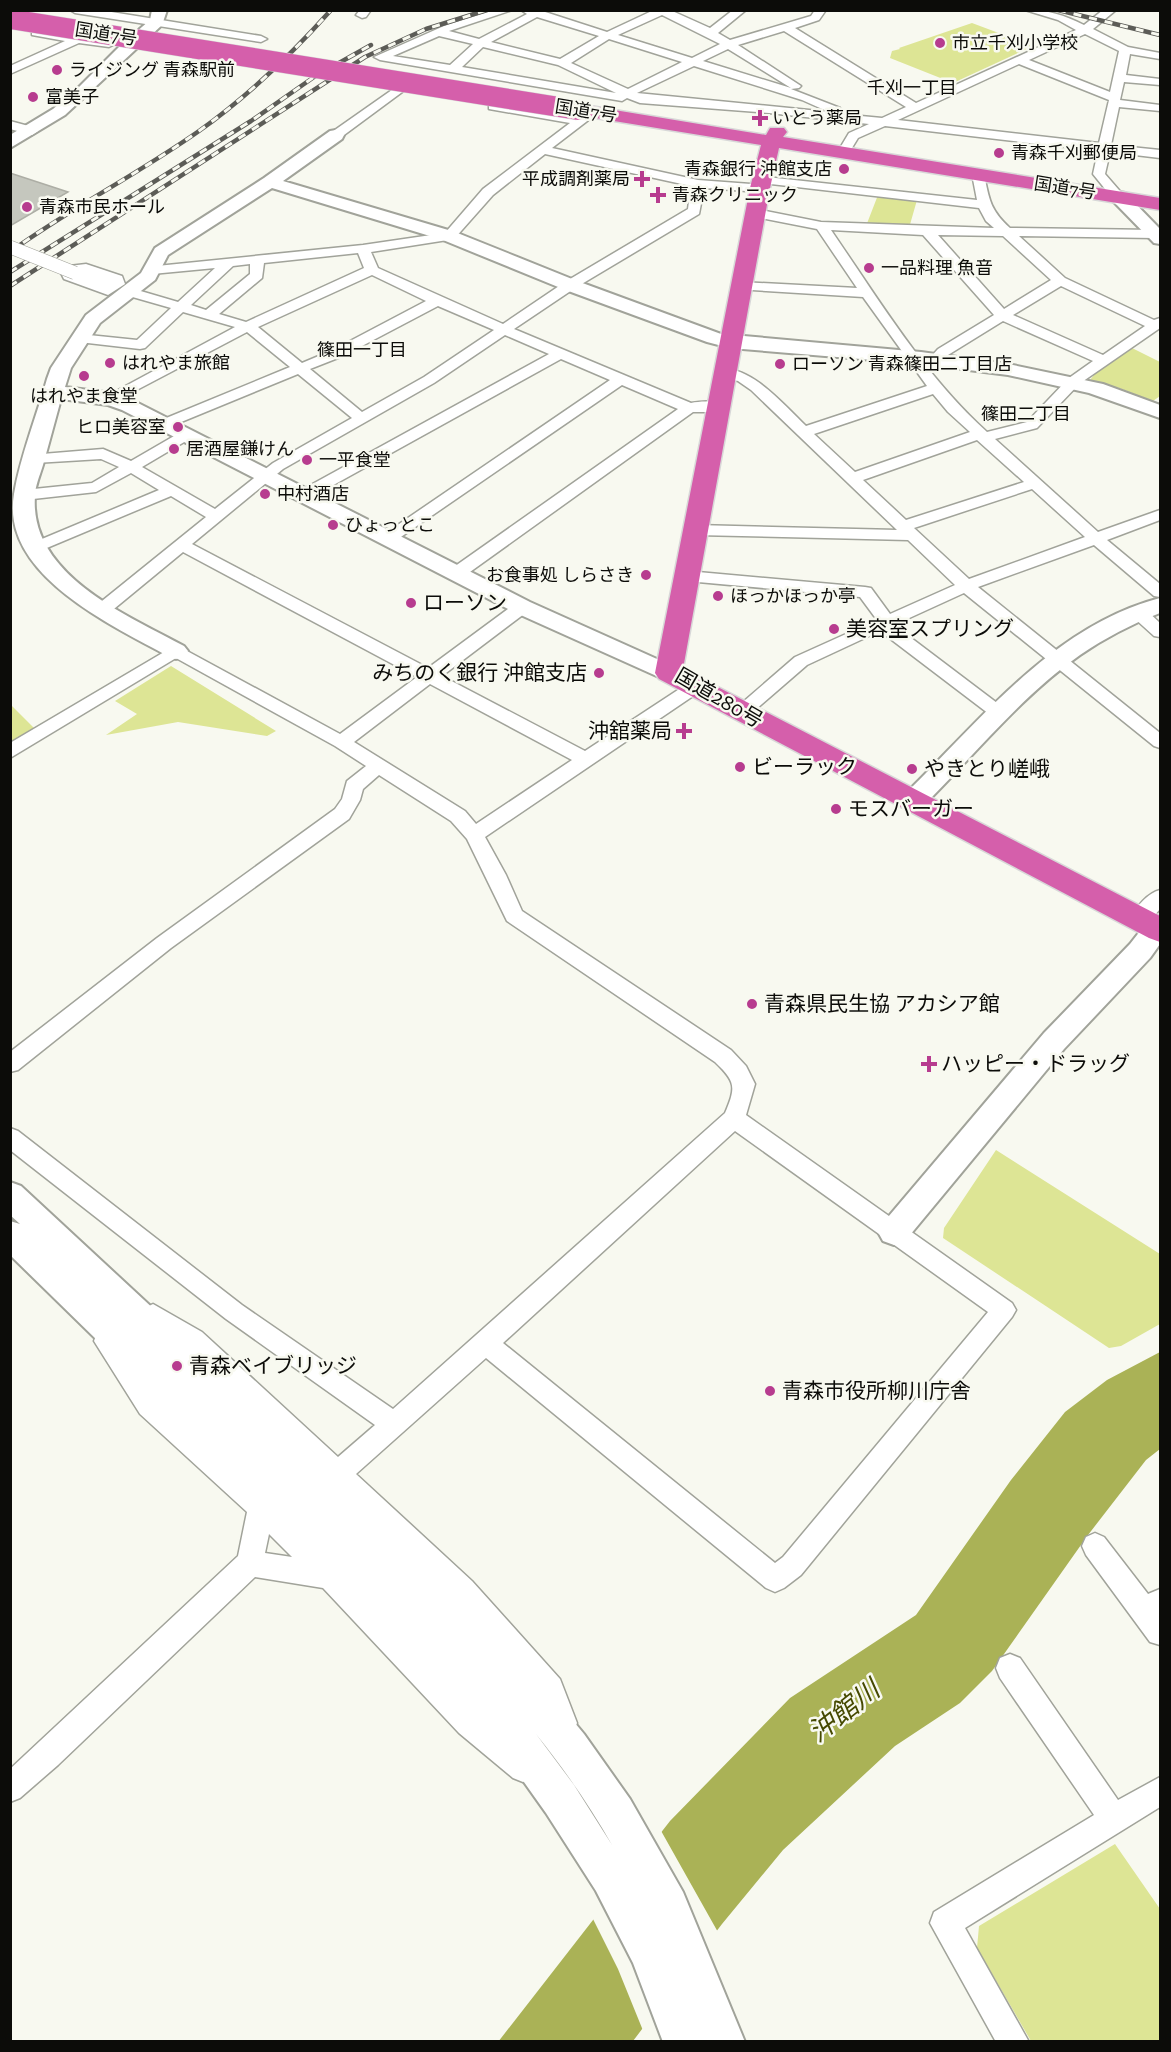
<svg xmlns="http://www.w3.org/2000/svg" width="1171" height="2052" viewBox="0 0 1171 2052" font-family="'Zilla Slab','Noto Sans JP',serif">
<rect width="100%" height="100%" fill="#f8f9f0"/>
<path fill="#dde595" d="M972,23L1033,46L953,83L890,58L892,51L900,49L899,48Z
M878,195L917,200L909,228L866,226Z
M1132,348L1160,362V396L1153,401L1119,388L1090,380L1098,370Z
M171,666L276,731L267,736L178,722L106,735L137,714L115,701Z
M10,704L36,730L10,745Z
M996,1150L1160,1254V1324L1121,1346L1109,1348L943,1238L944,1228Z
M1115,1844L1160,1909V2041H1031L977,1948L979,1926Z"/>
<path fill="#aab256" d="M1160,1352V1449L1146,1460L1088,1535L992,1671L960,1703L895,1746L783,1850L722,1924L633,2041L498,2042L670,1821L790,1698L916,1615L1011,1480L1065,1412L1107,1380Z"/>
<path fill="#f8f9f0" d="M660,1829L719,1934L644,2033L618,1969L592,1917Z"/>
<path fill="#c5c7be" stroke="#adaea5" stroke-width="1.5" d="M10,173L68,192L10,226Z"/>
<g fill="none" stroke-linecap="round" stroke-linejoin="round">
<g stroke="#a1a39a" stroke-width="3">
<path id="street" d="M70,10H99L261,36L267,39L261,42L75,13Z
M360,10H371L366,17L362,18L356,15Z
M494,10H512L449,31L479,39L527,14L521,10H539L607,32L654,10H670L710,28L733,10H746L718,33L730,40L811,16L815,10H826L819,20L795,28L916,103L1076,30L1058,20L1025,10C1048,10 1064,15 1084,25L1103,10H1116L1093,29L1128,47L1160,53V59L1130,54L1126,75L1160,79V85L1124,82L1120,100L1160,105V111L1119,107L1111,145L1160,150V158L1110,152L1105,174L1125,197L1119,201L1114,200L1093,174L1098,151L885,126L858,138L847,156L843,157L837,153L849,133L869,124L769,113L640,103L627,98L622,101L380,60L374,57L444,26ZM662,15L720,44L692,58L618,35ZM537,17L599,36L560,59L491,42ZM784,31L906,107L882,118L840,114V108L791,89L799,88L801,86L738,45ZM1085,34L1119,51L1110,92L1029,60ZM439,36L473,44L450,65L393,56ZM609,39L682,62L628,89L571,63ZM483,47L558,65L616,93L462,67ZM728,49L791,88L703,61ZM1019,64L1109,100L1099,143L898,120ZM694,66L802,100L829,112L637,93Z
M36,30L109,41L115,44L109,47L79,43L10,74V66L65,41L32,35V31Z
M409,78L413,80V84L340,138H332V132Z
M493,102L577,117L587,109H595V115L552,148L698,180L765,185L766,188L765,191L760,192L704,188L699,214L575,288L514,329L691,403C702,401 719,400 727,408L720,412H693L463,577L457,578L449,573L451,569L678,409L622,385L395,541H383L381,538L383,535L610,380L561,359L310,498H298L296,495L298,492L549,354L505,335L434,383L283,469L192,544L428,668L516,603H528L530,607L528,611L442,676L585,751L687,684H699L702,688L699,692L485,837L506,875L522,911L731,1050L746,1066L755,1084L746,1115L1012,1303L1016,1310L1012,1317L801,1575L784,1588L775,1592L766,1588L486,1358L356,1474L472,1581L560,1679L577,1723L573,1733L563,1737L553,1733L540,1698L454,1599L184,1348L145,1322L141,1315L145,1308L153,1304L202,1332L338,1457L375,1425L226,1319L10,1150V1128L18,1131L242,1305L393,1409L725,1113C736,1087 736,1082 715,1062L507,921L467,839L451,821L379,775L363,789L360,800L349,819L171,948L18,1070L10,1072V1052L157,938L335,809L342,799L347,781L366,766L335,746L176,658L10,758V743L176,645L340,734L417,677L183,552L109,613H97L95,609L97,605L206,517L171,496L42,550H30L28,547L30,544L159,490L131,473L96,492L24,500L18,498L16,495L24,490L92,483L119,467L101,459L35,463L27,458L30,455L103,449L131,461L181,432H191L194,435L191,438L142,467L215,509L273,463L352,418L298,374L169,427H159L156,424L159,421L290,367L247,332L112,403L105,399L107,396L235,327L183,312L145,348L140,349L79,342L72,338L79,334L137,340L171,308L122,294L120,291L122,288L127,287L178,302L215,268L152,274L147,273L145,270L147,267L363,245L445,233L483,189L570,123L489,109V103ZM545,154L691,186L688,209L565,282L503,324L378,268L371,252L454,239L493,195ZM358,253L364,268L246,322L219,314L262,278L264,263ZM250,264V274L206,310L191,305L233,266ZM372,275L426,301L333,350L302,363L258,327ZM438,306L494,330L424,377L362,412L310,369L343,356ZM430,684L572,760L476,824L465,811L354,742ZM735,1131L988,1312L783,1557L775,1563L503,1343Z
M10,121L36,128L38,131L32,135L10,129Z
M978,170L984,174C989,199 990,210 1010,228L1155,230L1160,232V237L1155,238L1019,236L1065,278L1154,320L1160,318V328L1079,384L1037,428L995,439L1098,532L1160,510V520L1107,540L1160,584V597L1154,596L1094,545L978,587L1160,733V748L1154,746L964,593L894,625L1005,709L1008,713L1005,717H993L880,631L807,665L747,717H735L732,713L735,709L795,657L877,620L860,597L687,581L679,576L687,571L865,587L871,588L890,614L955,585L908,540L696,535L688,530L696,525L897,530L751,390L738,381L720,376L718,373L720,370C749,363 787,408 806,426L927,386L863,297L736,289L734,286L741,282L857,288L817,229L751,216L749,213L751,210L756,209L821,222L994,228L986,221L979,208L762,183L758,182L756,179L758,176L977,200L972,174ZM831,230L923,235L994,315L938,349L929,359L931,362H941L948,355L1003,321L1093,361L1069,378L1027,422L987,432C924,375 879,300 831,230ZM938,235L1003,236L1051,280L1004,309ZM1061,286L1145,326L1103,355L1013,315ZM933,394L948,412L970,432L855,472L814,434ZM977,440L1024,482L906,520L863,480ZM1032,489L1085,537L969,579L914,528Z
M86,264L122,276L125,284L108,295L64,279L60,271L69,266Z
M1139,608L1145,609L1160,623V637L1154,636L1133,617L1131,613L1133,609Z
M1160,890V909C1152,918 1147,927 1133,923L1130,918C1136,907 1148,893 1160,890Z
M106,1330L115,1333L158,1398L270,1499L339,1567L479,1713L533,1758L537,1768L533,1778L523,1782L513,1778L459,1733L323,1588L255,1577L58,1765L20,1798L10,1802V1769L238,1556L247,1512L140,1414L94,1341L97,1333ZM269,1534L292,1557L265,1553Z
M1095,1533L1104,1537L1148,1594L1160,1589V1645L1150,1642L1086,1555L1082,1546L1086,1537Z
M1010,1654L1020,1658L1118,1800L1160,1777V1807L965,1928L1029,2042H996L930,1923L934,1912L1094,1815L1000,1678L996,1668L1000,1658Z"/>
</g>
<g stroke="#a1a39a" stroke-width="4">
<path id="secondary" d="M152,10H167L162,25L65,115L10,148V135L53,109L76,90L119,47L150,20Z
M336,130L342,131L344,135L342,139L283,181L455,232L577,281L721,334L921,352L1008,364L1103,384L1160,405V418L1089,393L1008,375L921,364L730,348L707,342L563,289L443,240L272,188L168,255L155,280L100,323L71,368L65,387L112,393L136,402L530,602L677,668L681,673L677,678L669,681L661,678L514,612L122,410L108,405L61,399C55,421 49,443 43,465C40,475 35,486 35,496C29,575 127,615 184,646L188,651L184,656L176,659L168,656C111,625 0,574 14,494C20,457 37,415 47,379L51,368L86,315L141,273L155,248L264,178L330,131Z
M1119,192L1125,193L1160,229V244L1154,243L1113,201L1110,197L1113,193Z
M1160,598V613C1132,624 1105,638 1080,655C1020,697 973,757 922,807L913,810L904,807L900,801L904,795C980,721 1053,626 1160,598Z
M1158,918L1160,919V944L1150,958L1064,1049L905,1241L894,1245L883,1241L878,1232L883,1223L1044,1033L1130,944L1148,921Z
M10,1182L21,1186L418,1554L522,1659L584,1734L630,1799L683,1892L745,2042H663L633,1963L596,1891L546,1813L482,1723L372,1609L10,1255V1221L20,1224L10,1215ZM536,1734C564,1769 590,1806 612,1845L574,1785Z"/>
</g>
<g stroke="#d8d8d8" stroke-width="3">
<path id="highway" d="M578,104L766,135L770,128H784L787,132L783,137L1160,198V210L779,148L770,188L683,669L1160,916V942L1149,938L659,679L655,673L750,188L761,145L571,114L569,110L571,106Z"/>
</g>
<use href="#street" fill="#fff" fill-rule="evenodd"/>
<use href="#secondary" fill="#fff" fill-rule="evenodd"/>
<use href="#highway" fill="#d55fab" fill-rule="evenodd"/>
<g stroke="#5c5c57" stroke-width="4.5">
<path id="rail" d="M1058,10L1160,35
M10,252C71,208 138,174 199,131C248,96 291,55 331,10
M10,272L251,121L314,77L371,45
M10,286L365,57L426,29L487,10"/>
</g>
<use href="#rail" stroke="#f8f9f0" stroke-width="3" stroke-dasharray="8" stroke-linecap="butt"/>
<g stroke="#a1a39a" stroke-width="14" stroke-linecap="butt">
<path id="street-bridge" d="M10,247L75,273"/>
</g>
<g stroke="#d8d8d8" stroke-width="21" stroke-linecap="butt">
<path id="highway-bridge" d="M10,19L578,110"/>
</g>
<use href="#street-bridge" stroke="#fff" stroke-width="13"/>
<use href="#highway-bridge" stroke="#d55fab" stroke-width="20"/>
</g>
<g fill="#b73c8f" stroke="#f8f9f0" stroke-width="2">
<circle cx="940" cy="43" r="6"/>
<circle cx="57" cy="70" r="6"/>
<circle cx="33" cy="97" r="6"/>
<path d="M757 109h6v6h6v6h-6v6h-6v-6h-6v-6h6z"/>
<circle cx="999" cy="153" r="6"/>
<circle cx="844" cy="169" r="6"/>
<path d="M639 170h6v6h6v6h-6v6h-6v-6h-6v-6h6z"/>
<path d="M655 186h6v6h6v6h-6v6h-6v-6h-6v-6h6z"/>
<circle cx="27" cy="207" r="6"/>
<circle cx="869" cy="268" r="6"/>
<circle cx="110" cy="363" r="6"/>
<circle cx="780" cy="364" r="6"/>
<circle cx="84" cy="376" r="6"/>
<circle cx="178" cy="427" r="6"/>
<circle cx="174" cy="449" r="6"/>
<circle cx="307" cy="460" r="6"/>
<circle cx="265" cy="494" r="6"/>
<circle cx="333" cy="525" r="6"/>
<circle cx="646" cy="575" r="6"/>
<circle cx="718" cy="596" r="6"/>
<circle cx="411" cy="603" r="6"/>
<circle cx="834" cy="629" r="6"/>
<circle cx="599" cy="673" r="6"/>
<path d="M681 722h6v6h6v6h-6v6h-6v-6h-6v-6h6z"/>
<circle cx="740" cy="767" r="6"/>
<circle cx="912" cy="769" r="6"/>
<circle cx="836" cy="809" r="6"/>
<circle cx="752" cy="1004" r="6"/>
<path d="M926 1055h6v6h6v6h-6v6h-6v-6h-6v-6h6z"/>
<circle cx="177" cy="1366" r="6"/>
<circle cx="770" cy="1391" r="6"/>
</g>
<g text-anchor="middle" stroke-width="5" stroke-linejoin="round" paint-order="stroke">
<g font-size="18" fill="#0c0c09" stroke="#f8f9f0">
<text transform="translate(106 34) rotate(9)" y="6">国道7号</text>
<text transform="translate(586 111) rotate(9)" y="6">国道7号</text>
<text transform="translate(1065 188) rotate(9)" y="6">国道7号</text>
</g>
<g font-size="18" fill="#0c0c09" stroke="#f8f9f0" text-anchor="start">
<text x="952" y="49">市立千刈小学校</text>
<text x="69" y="76">ライジング 青森駅前</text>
<text x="45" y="103">富美子</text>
<text x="772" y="124">いとう薬局</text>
<text x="1011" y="159">青森千刈郵便局</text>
<text x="832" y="175" text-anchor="end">青森銀行 沖館支店</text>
<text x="630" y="185" text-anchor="end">平成調剤薬局</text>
<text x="672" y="201">青森クリニック</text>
<text x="39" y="213">青森市民ホール</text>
<text x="881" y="274">一品料理 魚音</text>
<text x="122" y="369">はれやま旅館</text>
<text x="792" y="370">ローソン 青森篠田二丁目店</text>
<text x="84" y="402" text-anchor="middle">はれやま食堂</text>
<text x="166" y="433" text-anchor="end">ヒロ美容室</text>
<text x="186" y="455">居酒屋鎌けん</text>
<text x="319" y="466">一平食堂</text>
<text x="277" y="500">中村酒店</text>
<text x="345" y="531">ひょっとこ</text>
<text x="634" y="581" text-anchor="end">お食事処 しらさき</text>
<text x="730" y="602">ほっかほっか亭</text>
</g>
<g font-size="18" fill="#0c0c09" stroke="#f8f9f0">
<text x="912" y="94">千刈一丁目</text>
<text x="362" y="356">篠田一丁目</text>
<text x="1026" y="420">篠田二丁目</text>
</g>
<g font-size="21" fill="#0c0c09" stroke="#f8f9f0" text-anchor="start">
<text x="423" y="610">ローソン</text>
<text x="846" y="636">美容室スプリング</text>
<text x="587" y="680" text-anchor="end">みちのく銀行 沖館支店</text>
<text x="672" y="738" text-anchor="end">沖舘薬局</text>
<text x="752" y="774">ビーラック</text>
<text x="924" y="776">やきとり嵯峨</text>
<text x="848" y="816">モスバーガー</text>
<text x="764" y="1011">青森県民生協 アカシア館</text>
<text x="941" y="1071">ハッピー・ドラッグ</text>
<text x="189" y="1373">青森ベイブリッジ</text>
<text x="782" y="1398">青森市役所柳川庁舎</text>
</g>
<g font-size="21" fill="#0c0c09" stroke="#f8f9f0">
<text transform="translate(719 698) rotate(30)" y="7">国道280号</text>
</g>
<g font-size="27" font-style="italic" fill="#454900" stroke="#f8f9f0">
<text transform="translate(844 1711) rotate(-38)" y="9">沖館川</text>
</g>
</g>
<rect width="1171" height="2052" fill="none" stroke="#0c0c09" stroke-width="24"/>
</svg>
